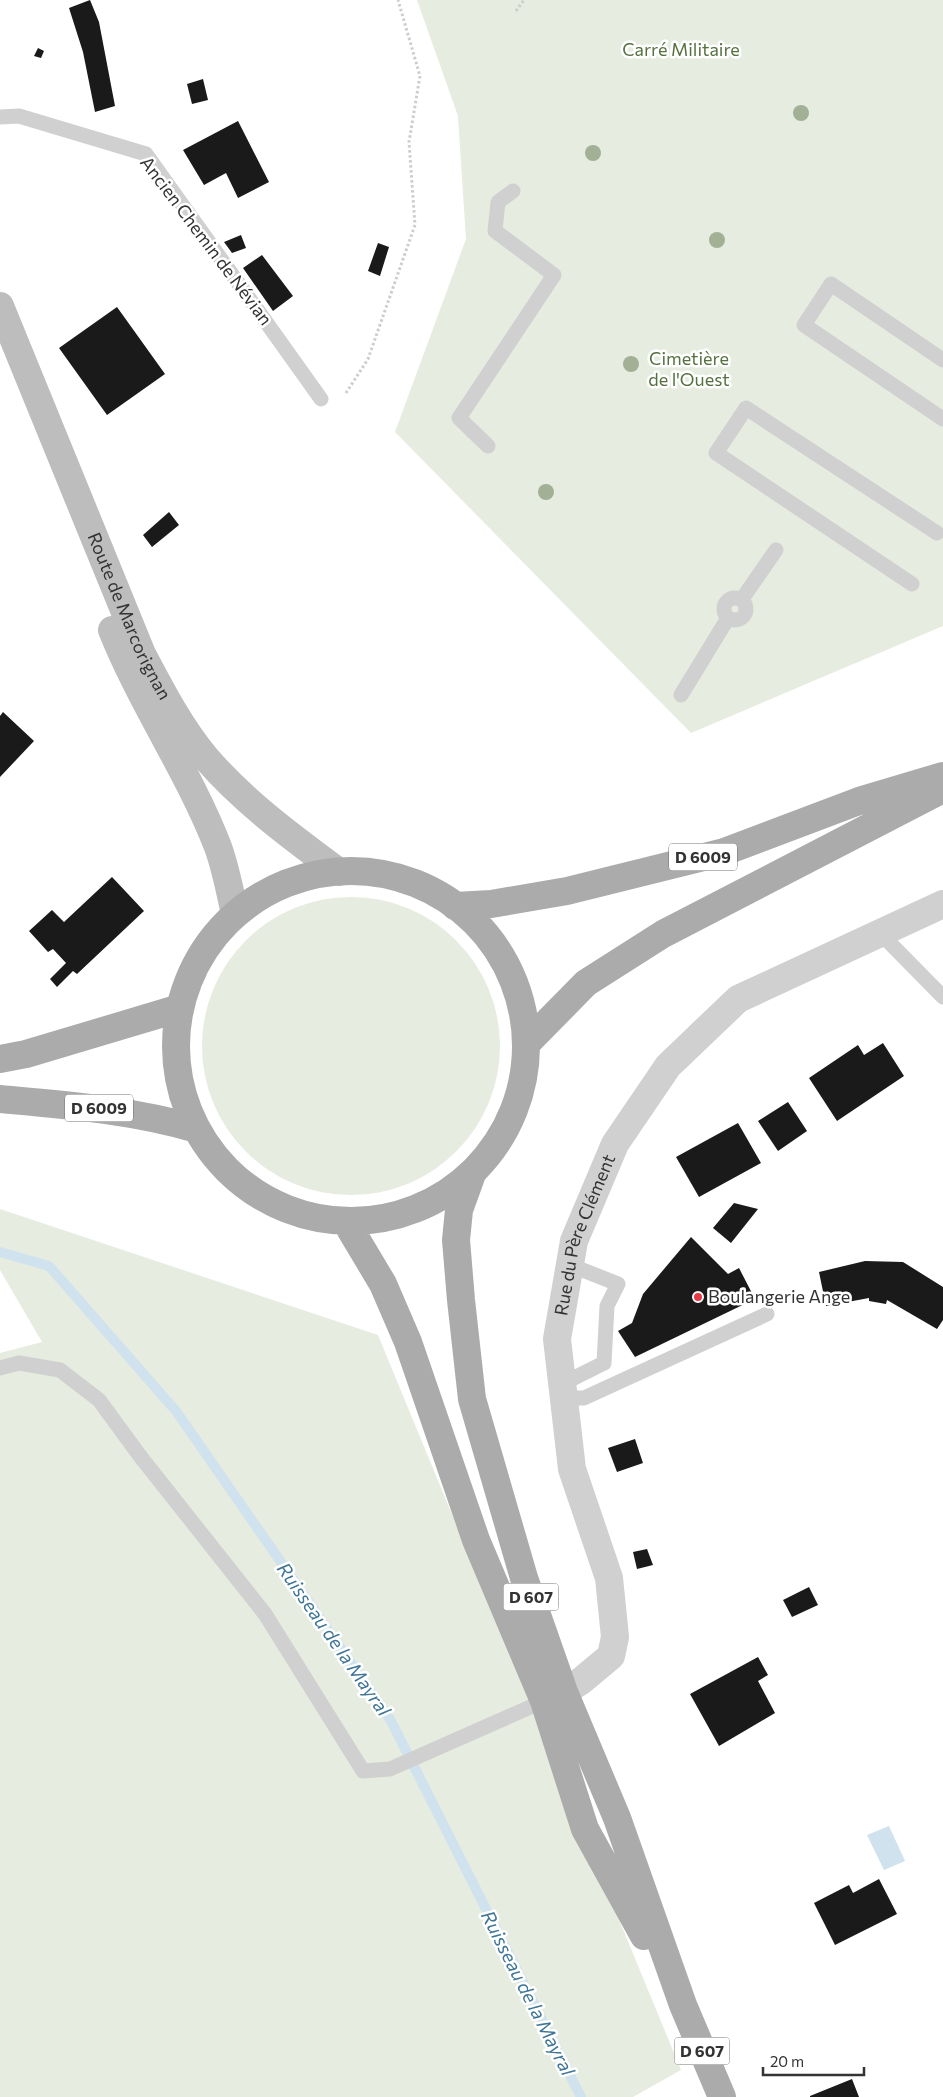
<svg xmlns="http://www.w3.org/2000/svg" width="943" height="2097" viewBox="0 0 943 2097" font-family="Commissioner,sans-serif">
<rect width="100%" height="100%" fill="#fff"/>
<path fill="#e6ecdf" d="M417,0H943V626L691,733L395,432L466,239L458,116Z
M202 1046a149 149 0 1 1 298 0a149 149 0 1 1-298 0Z
M0,1209L378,1335L681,2070L633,2097H0V1353L42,1342L0,1270Z"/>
<path fill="#cfe2ee" d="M889,1826L905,1861L884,1870L867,1835Z"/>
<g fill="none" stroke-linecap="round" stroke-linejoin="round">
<path stroke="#cfe2ee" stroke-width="10" d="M0,1252L49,1266L176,1411L390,1719L581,2097"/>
</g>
<path fill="#1a1a1a" d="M90,0L99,22L115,106L95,112L83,52L69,8Z
M38,48L44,51L41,58L34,56Z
M203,79L208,100L192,104L187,84Z
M238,121L269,182L238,198L226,173L204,185L183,150Z
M241,235L246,248L232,253L224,242Z
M378,243L389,247L380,276L368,271Z
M262,255L293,296L273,311L243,268Z
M117,307L165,374L107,415L59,348Z
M169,512L179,525L152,547L143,535Z
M3,712L34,741L0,777V716Z
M112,877L144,911L77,974L73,971L57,987L50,979L66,963L53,949L48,952L29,931L52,910L64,922Z
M883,1043L904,1076L837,1121L809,1078L858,1045L864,1055Z
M788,1102L807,1131L778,1151L758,1121Z
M738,1123L761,1163L699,1197L676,1157Z
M734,1203L758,1209L731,1243L713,1228Z
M691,1237L728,1274L739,1268L755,1299L635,1357L618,1331L632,1323L643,1294Z
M865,1261L903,1262L943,1287V1320L937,1329L887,1300L886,1304L869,1301V1298L826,1306L819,1272Z
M635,1439L643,1463L617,1472L608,1448Z
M647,1549L653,1565L637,1569L633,1552Z
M809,1587L818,1605L792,1617L783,1600Z
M758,1657L768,1675L758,1681L775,1713L719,1746L690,1694Z
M879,1879L897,1914L835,1945L814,1903L849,1885L853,1893Z
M852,2079L859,2097H810V2096Z"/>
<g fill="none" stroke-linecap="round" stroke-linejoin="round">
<path stroke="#cdcdcd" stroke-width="3" stroke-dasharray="2.5 2.5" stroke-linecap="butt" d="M516,11L524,0
M346,393L368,359L415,225L409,142L420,76L398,0"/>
<path stroke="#d0d0d0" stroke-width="15" d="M0,117L19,116L146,154L321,399
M943,360L831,284L804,325L943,419
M488,446L459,418L554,275L495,231L498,202L513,191
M912,584L716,453L746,408L937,533
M724 609a11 11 0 1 1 22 0a11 11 0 1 1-22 0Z
M742,599L776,550
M681,695L728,618
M879,932L943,997
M0,1368L19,1363L60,1370L99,1400L140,1456L265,1614L363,1771L390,1769L544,1701
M562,1384L604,1363L607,1306L618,1284L570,1265
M564,1398H584L767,1314"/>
<path stroke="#d0d0d0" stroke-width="28" id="s1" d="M544,1701L564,1692L581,1681L611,1656L615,1637L609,1578L572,1469L557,1339L574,1241L615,1144L668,1066L738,999L943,904"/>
<g stroke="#bdbdbd" stroke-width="28">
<path id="s2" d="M0,306L142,654C161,690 180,727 206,758C245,803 292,837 339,872"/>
<path d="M112,630C142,705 189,772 218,847C226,869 230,892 235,914"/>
</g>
<path stroke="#ababab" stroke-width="28" d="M176 1046a175 175 0 1 1 350 0a175 175 0 1 1-350 0Z
M455,906L491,904L567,891L724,852L859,801L943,776
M527,1043L586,983L663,934L941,790
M0,1059L26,1054L180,1008
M0,1099C67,1105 132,1110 197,1129
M472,1174L459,1210L456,1240L461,1300L472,1399L524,1578L564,1692L617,1818L683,2005L722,2097
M346,1222L383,1284L408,1342L476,1540L544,1701L585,1829L644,1936"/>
</g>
<g fill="#a2b095">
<circle cx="801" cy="113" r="8"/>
<circle cx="593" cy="153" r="8"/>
<circle cx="717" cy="240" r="8"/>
<circle cx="631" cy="364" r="8"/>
<circle cx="546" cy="492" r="8"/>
</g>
<circle fill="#e63946" stroke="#fff" stroke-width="2" cx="698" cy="1297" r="5"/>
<g text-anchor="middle" stroke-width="5" stroke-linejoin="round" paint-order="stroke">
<g fill="#fff" stroke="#707070" stroke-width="1">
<rect x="669" y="843.5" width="68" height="27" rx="4"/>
<rect x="65" y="1094.5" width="68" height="27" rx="4"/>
<rect x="503.5" y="1583.5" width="55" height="27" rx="4"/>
<rect x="674.5" y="2037.5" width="55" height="27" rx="4"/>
</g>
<g font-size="16" font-weight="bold" fill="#333">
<text x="703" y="863">D 6009</text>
<text x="99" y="1114">D 6009</text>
<text x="531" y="1603">D 607</text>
<text x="702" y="2057">D 607</text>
</g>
<g font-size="18" fill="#56703f" stroke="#fff">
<text x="681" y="56">Carré Militaire</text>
<text x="689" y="365">Cimetière<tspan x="689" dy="21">de l'Ouest</tspan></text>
</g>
<g font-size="18" fill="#333" stroke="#fff">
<text transform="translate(206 241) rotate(53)" y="6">Ancien Chemin de Névian</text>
<text dy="6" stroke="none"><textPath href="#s2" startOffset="336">Route de Marcorignan</textPath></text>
<text dy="6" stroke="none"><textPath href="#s1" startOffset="514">Rue du Père Clément</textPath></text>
</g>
<g font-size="18" fill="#333" stroke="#fff" text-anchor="start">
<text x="708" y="1303">Boulangerie Ange</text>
</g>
<g font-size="19" font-style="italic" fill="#3f7597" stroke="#fff">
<text transform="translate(334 1639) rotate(55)" y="7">Ruisseau de la Mayral</text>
<text transform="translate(528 1993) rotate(63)" y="7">Ruisseau de la Mayral</text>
</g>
</g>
<path d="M763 2067v8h101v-8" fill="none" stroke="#333333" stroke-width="2.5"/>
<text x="770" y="2067" font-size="15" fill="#333333" stroke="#ffffff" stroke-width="4" paint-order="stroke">20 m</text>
</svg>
